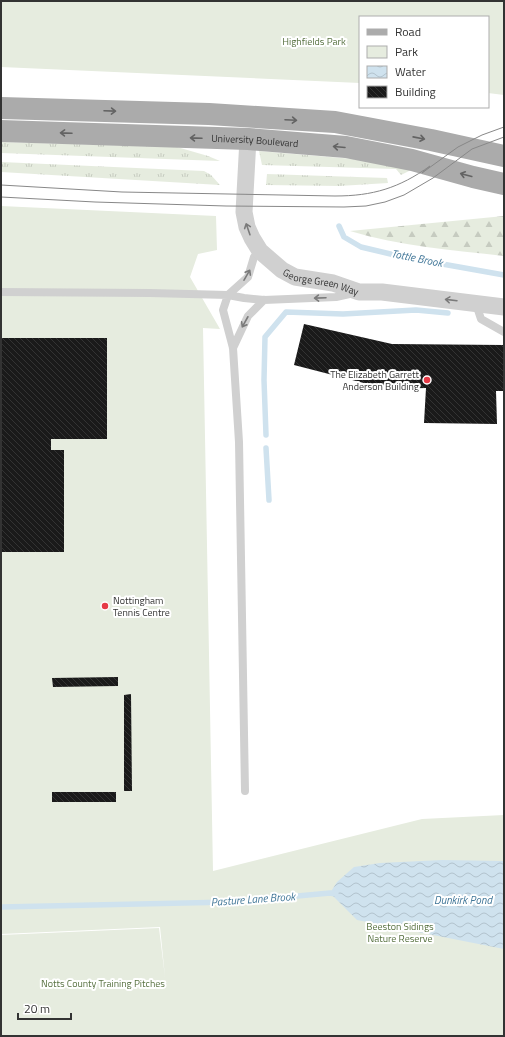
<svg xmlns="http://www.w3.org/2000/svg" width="505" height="1037" viewBox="0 0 505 1037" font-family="'Titillium Web',sans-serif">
<defs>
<pattern id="grass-tufts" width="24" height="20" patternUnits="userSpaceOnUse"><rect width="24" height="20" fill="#e6ecdf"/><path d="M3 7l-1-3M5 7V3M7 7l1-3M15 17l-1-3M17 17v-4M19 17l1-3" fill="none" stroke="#c6cbc0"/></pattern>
<pattern id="forest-firs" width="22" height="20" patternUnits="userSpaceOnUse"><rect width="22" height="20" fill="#e6ecdf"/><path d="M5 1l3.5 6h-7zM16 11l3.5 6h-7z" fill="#c6cbc0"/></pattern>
<pattern id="water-waves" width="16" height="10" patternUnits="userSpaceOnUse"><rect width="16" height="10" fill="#cfe2ee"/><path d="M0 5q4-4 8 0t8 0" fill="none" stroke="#b2c2cd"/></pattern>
<pattern id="building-back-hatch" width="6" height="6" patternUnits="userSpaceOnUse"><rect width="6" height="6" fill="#1a1a1a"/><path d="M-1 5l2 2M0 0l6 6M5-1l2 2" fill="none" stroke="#333"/></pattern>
</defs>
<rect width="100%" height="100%" fill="#fff"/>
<path fill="url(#grass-tufts)" d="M1,142L177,147L208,156L220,161L1,153Z
M259,151L354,159L411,170L401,175L396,169L262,165Z
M1,162L204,171L211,175L220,185L1,172Z
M267,174L387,178L388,183L339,186L266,185Z"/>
<path fill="url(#forest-firs)" d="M504,216V256C452,250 400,246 350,231Z"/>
<path fill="#e6ecdf" d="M1,1H504V95L488,93V17H360V83L1,67Z
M1,206L216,216L217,250L198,254L190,277L220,329L203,328L213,871L422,819L504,815V1036H1V935L159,928L165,977L160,927L1,934Z"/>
<path fill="url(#water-waves)" d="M442,860L504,861V949L357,920L330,893L337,882L354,867L380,863Z"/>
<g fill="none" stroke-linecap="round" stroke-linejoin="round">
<path stroke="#cfe2ee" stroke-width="5.5" d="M339,226L344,237L361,247L403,257L504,275
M266,435L264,380L265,337L286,312L343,314L416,310L448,313
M266,448L269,500
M1,907L231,902L330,893L336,894"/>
</g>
<path fill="url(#building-back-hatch)" d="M304,324L392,344L504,345V391H496L497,424L424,423L426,388L387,389L294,365Z
M1,338H107V439H51V450H64V552H1Z
M118,677V686L53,687L52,678Z
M131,694L132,791H124V695Z
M52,792H116V802H52Z"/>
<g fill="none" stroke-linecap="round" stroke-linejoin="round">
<path stroke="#d0d0d0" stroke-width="8" d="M1,292L150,293L228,295L244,298L264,300L336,297L354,293
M479,303L478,310L481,319L504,332
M233,348L248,316L264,300
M245,791L239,442L233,348L223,310L228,295L248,277L254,257L260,251"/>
<path stroke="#d0d0d0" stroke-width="17" id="s1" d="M248,139L244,212L247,227L252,238L260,251L282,270L295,277L333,283L359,292H382L504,307"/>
<g stroke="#ababab" stroke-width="22">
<path d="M1,108L209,114L335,122L431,140L504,156"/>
<path id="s2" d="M1,131L248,139L346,147L412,160L473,177L504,184"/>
</g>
<path stroke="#888" stroke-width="1" d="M1,185L122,192L335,196C373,196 399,188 430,166L422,173L458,147L482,135L504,127
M1,197L95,202L226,206L344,207L366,206L385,202L404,195L433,178L472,149L504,137"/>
</g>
<defs><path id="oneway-shaft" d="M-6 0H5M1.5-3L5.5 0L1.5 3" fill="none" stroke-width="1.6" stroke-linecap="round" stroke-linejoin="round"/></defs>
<g stroke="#636363">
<use href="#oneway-shaft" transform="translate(110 111) rotate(2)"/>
<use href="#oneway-shaft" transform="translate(291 120) rotate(3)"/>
<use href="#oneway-shaft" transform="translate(66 133) rotate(-178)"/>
<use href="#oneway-shaft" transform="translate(196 138) rotate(-178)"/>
<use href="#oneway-shaft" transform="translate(419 138) rotate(11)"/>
<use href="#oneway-shaft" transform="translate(339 147) rotate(-175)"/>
<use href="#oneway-shaft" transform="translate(466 175) rotate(-165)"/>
</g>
<g stroke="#7a7a7a">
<use href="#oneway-shaft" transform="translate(248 229) rotate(-109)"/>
<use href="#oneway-shaft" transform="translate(247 275) rotate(-60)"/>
<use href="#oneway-shaft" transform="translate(320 298) rotate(178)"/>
<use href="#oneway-shaft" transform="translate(451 300) rotate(-173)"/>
<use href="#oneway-shaft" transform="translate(245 322) rotate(119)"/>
</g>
<g fill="#e63946" stroke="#fff" stroke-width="1.5">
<circle cx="427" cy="380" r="4"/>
<circle cx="105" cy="606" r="4"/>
</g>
<g text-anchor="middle" stroke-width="4" stroke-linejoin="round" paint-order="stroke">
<g font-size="10" fill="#56703f" stroke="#fff">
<text x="314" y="45">Highfields Park</text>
<text x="400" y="930">Beeston Sidings<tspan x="400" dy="12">Nature Reserve</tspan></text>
<text x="103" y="987">Notts County Training Pitches</text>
</g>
<g font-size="10" fill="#333" stroke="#fff">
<text dy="4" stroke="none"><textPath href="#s2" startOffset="254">University Boulevard</textPath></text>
<text dy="4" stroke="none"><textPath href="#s1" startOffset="186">George Green Way</textPath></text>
</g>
<g font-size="10" fill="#333" stroke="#fff" text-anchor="end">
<text x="419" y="378">The Elizabeth Garrett<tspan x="419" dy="12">Anderson Building</tspan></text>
<text x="113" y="604" text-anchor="start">Nottingham<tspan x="113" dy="12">Tennis Centre</tspan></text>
</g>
<g font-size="11" font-style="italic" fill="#3f7597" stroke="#fff">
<text transform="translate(417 258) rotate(11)" y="4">Tottle Brook</text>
<text transform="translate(253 899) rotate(-4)" y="4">Pasture Lane Brook</text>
<text x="463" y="904">Dunkirk Pond</text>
</g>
</g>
<rect width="505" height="1037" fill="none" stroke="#333333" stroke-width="4"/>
<rect x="359" y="16" width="130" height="92" fill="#ffffff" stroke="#adadad"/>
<rect x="367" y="29" width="20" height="6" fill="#ababab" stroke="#adadad"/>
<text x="395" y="36" font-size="12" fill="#333333">Road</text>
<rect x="367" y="46" width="20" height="12" fill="#e6ecdf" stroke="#adadad"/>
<text x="395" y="56" font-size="12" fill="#333333">Park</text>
<rect x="367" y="66" width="20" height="12" fill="url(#water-waves)" stroke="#adadad"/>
<text x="395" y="76" font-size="12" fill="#333333">Water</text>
<rect x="367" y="86" width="20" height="12" fill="url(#building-back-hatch)" stroke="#adadad"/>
<text x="395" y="96" font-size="12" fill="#333333">Building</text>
<path d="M18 1013v6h53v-6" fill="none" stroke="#333333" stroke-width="2"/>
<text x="24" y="1013" font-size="12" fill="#333333" stroke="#ffffff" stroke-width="3" paint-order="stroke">20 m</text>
</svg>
